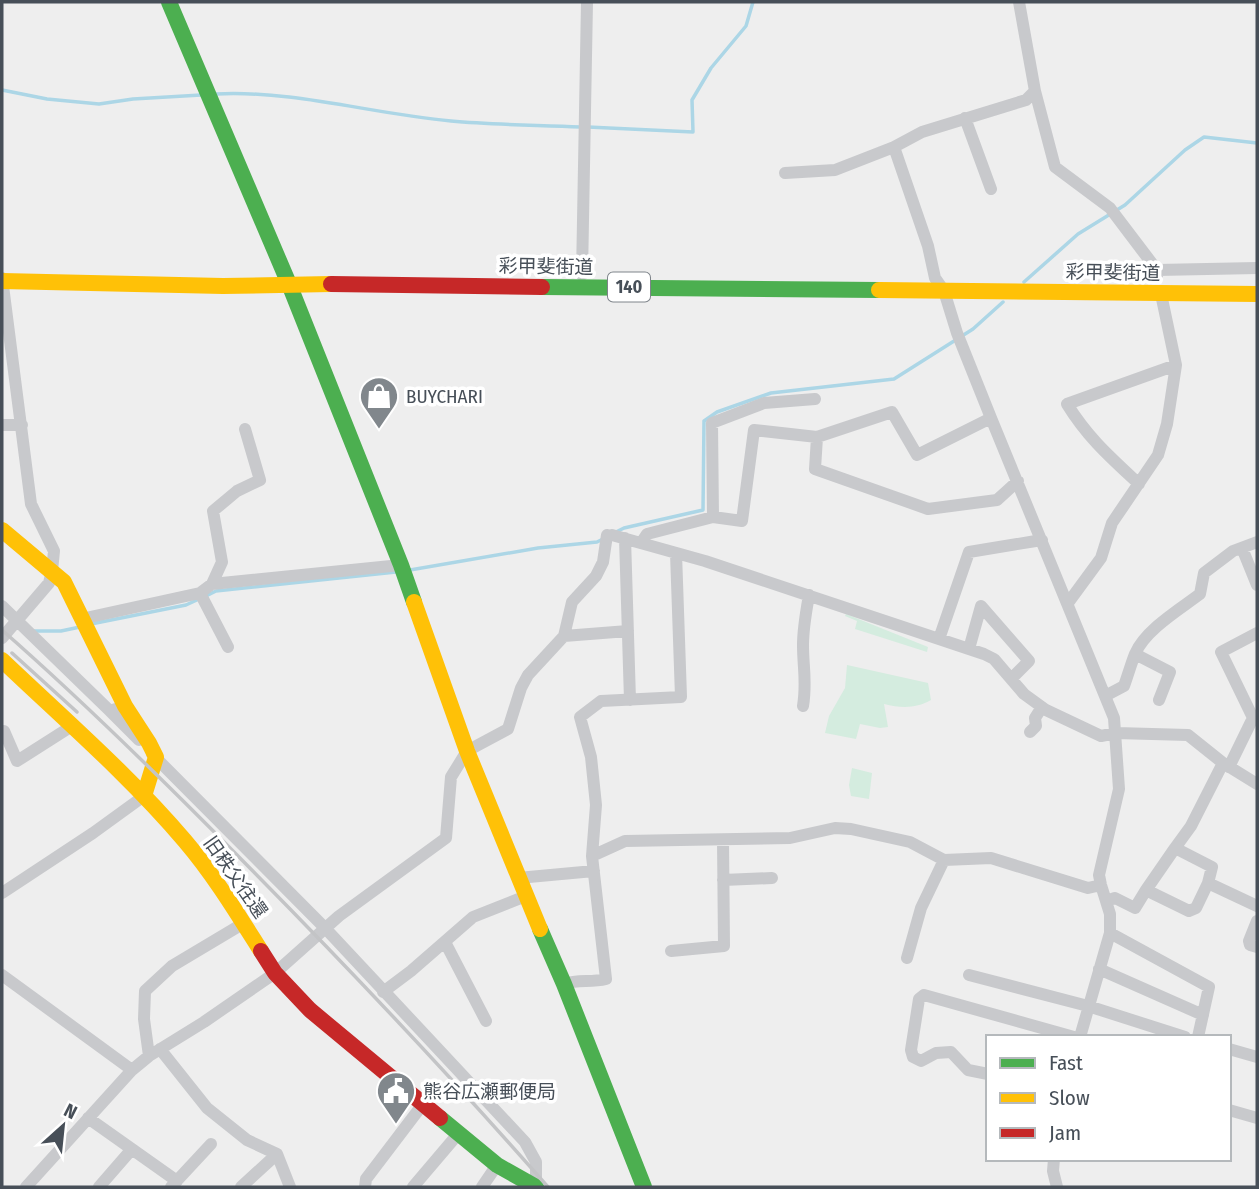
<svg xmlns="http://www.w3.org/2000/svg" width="1259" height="1189" viewBox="0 0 1259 1189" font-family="'Fira Sans Condensed','Noto Sans JP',sans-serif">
<rect width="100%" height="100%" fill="#eee"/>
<path fill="#d4ecdf" d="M846,614L928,647L927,652L855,629L857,621L845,616Z
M847,665L928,683L931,700C915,709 901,708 884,704L888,727L880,728L860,724L856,739L825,733L829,716L845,688Z
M852,768L872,773L869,799L851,796L849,785Z"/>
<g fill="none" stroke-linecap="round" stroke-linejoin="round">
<path stroke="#acd6e6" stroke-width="3.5" d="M2,90L47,99L99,104L133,99L201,95
M216,94C295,90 372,114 451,121C494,125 538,125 580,127
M588,127L693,132L692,100L711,68L746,26L753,2
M1024,282L1078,234L1125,205L1185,150L1204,137L1257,143
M616,532L624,528L703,510L704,421L717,412L771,393L894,379L973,329L1003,302
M410,570L538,548L597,542L603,539
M206,596L216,591L396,572
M91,624L186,605L199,599
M32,631H61L80,627"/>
<path stroke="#c8c9cc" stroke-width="12" d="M1019,2L1035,91L1026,100L922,132L894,147L928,246L935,278L944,291L957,333L991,418L1114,718L1119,789L1099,875L1101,885L1110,914V933L1080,1037
M1035,91L1055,167L1110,208L1157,270
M965,118L991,189
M785,173L835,170L894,147
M582,275L587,2
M1157,277V270L1257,268
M2,425H22
M817,437L815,469L928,509L997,500L1018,481
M1139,484C1110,457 1088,438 1067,404L1176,365
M713,517L712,423L764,403L815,399
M607,535L603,562L596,576L572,602L564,636L628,631
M612,535L705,561L984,654L994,659L1024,694L1046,710L1101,736L1116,733L1188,735L1223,763L1257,784
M625,538L630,700
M641,543L647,534L713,517L742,521L754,430L817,437L892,412L917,455L991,418
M1242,548L1257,585
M212,584L222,562L213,511L237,491L260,480L245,429
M200,593L228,647
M1068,603L1101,558L1112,523L1158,455L1167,424L1176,365L1161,294
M2,606L110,711L116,709
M81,619L200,593L212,584L401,565
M2,638L49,583L52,571L54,551L31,504L2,278
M939,639L969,552L1042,540
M969,649L981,606L1029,661L1011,679
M1135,654L1170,672L1159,700
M1105,696L1124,686C1128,675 1131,664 1135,654C1145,630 1180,609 1200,594L1204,573L1233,551L1257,542
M803,706C807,682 803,668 803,645C803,628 806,612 809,595
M110,711L139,740
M1254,720L1221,652L1257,633
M4,731L17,761L72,726
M1030,732L1036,726L1035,718L1042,707
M152,754L326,929L525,1142L536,1162V1187
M1229,767L1251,722L1257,718
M1175,848L1146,890L1189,911L1196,908L1208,883L1212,867L1175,848L1191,826L1223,763
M592,856L596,805L591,757L580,717L601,701L681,697L676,553
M518,878L594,871
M723,880L772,878
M1208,883L1257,906
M2,893L93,833L144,796
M1106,901L1115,898L1135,908L1146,890
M1257,921L1249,941L1250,945L1257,947
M1110,933L1209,987L1198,1037
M445,942L486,1021
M671,951L724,946L723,840
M907,958L921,908L944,860
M1099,969L1203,1015
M2,975L132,1070
M969,975L1088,1006L1185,1037
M564,984C579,979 590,983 606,979L592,856L625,841L790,838L835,828L851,829L910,842L944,860L991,858L1088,888L1101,885
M383,992L411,971L473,917L526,896
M160,1049L207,1108L247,1140L277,1154L290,1187
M1229,1049L1257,1057
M149,1056L144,1019L145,991L172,966L244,923
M988,1074L968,1070L951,1052L936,1053L921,1061L913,1057L911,1050L919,999L924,995L1074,1037
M1229,1110L1257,1118
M88,1118L177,1181
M1054,1159L1053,1171L1057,1187
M26,1187L132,1070L149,1056L204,1022L275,973L339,916L446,838L451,777L467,751L508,729L521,688L528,675L564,636
M99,1187L132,1149
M171,1187L211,1144
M241,1187L277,1154
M365,1187L366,1179L423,1104
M413,1187L458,1134
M482,1187L497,1165"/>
<path stroke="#4caf50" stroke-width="16" d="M169,2L289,284L401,565L414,602
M542,287L879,290
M540,929L564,984L644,1187
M440,1118L497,1165L536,1187"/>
<path stroke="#ffc107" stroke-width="16" d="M2,281L223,286L331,284
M879,290L1257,294
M2,530L64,582L125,706L149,743L156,757L144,796
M414,602L467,751L540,929
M2,660C64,719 130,776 185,841C214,875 237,913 261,951"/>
<path stroke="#c62828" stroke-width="16" d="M331,284L542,287
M261,951L275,973L310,1010L440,1118"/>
<path stroke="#c3c4c6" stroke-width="3.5" d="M2,630C83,701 160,777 236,854C343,962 448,1073 548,1187
M12,653L77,712"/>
</g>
<defs>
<g id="shop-pin" transform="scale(2.0125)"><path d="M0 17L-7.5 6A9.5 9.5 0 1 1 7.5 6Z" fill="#81878c" stroke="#fff"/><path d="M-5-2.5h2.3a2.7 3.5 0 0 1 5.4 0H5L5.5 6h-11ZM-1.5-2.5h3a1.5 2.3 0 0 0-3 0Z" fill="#fff"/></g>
<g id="civic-pin" transform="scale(2.0125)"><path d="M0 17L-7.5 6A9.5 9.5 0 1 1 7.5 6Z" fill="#81878c" stroke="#fff"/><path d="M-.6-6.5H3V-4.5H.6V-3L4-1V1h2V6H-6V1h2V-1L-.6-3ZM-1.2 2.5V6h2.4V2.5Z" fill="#fff"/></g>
</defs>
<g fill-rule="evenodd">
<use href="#shop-pin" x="379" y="396"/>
<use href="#civic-pin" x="396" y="1091"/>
</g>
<g text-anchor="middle" stroke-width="7" stroke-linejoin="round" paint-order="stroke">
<rect fill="#fff" stroke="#7e848a" stroke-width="2" x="608" y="272.5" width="42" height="29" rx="5"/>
<g font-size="18" font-weight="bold" fill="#474f58">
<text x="629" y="293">140</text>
</g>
<g font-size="19" fill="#474f58" stroke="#fff">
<text transform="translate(546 266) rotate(1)" y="7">彩甲斐街道</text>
<text transform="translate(1113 272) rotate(1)" y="7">彩甲斐街道</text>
<text transform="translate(236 877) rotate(55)" y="7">旧秩父往還</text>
</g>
<g font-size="19" fill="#474f58" stroke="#fff" text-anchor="start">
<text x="406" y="403">BUYCHARI</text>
<text x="423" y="1098">熊谷広瀬郵便局</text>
</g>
</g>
<rect width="1259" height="1189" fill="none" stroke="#474f58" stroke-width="7"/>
<rect x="986" y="1035" width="245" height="126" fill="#ffffff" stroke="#b5b9bc" stroke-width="2"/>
<rect x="1000" y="1058" width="35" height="10" fill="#4caf50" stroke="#b5b9bc" stroke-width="2"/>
<text x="1049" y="1070" font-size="21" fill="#474f58">Fast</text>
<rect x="1000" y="1093" width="35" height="10" fill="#ffc107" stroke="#b5b9bc" stroke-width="2"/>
<text x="1049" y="1105" font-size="21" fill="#474f58">Slow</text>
<rect x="1000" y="1128" width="35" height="10" fill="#c62828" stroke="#b5b9bc" stroke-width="2"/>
<text x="1049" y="1140" font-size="21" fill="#474f58">Jam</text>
<g transform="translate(63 1126) rotate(27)" stroke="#ffffff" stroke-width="5" paint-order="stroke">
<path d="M0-5L12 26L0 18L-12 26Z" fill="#474f58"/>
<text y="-10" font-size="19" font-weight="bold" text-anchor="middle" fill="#474f58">N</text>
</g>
</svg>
